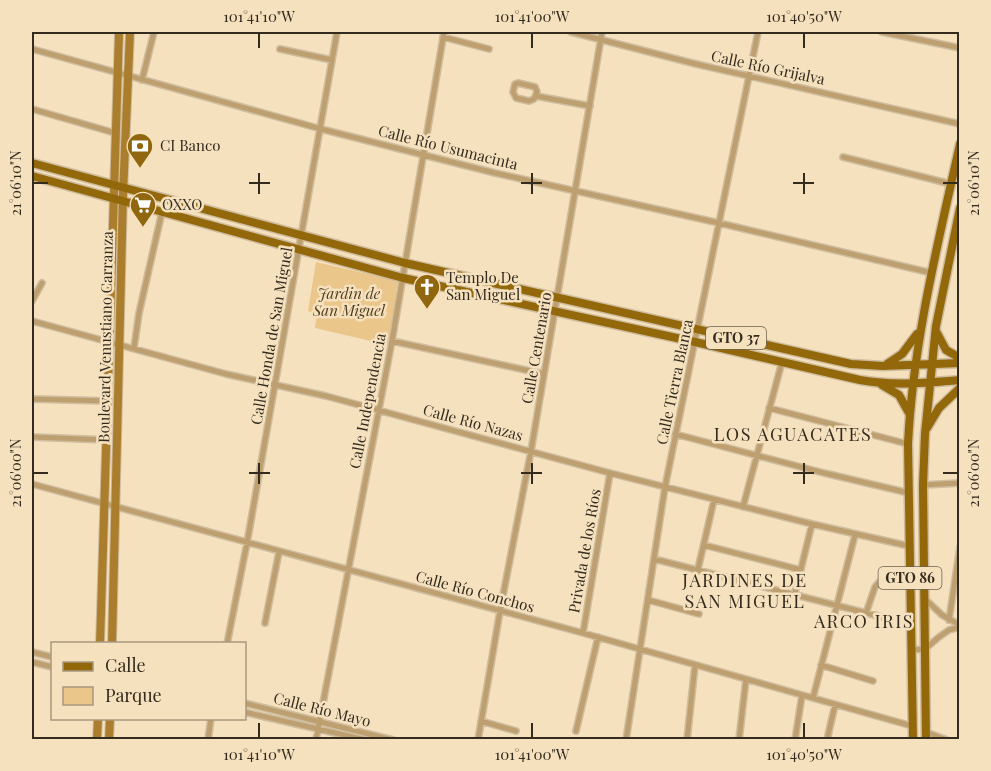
<svg xmlns="http://www.w3.org/2000/svg" width="991" height="771" viewBox="0 0 991 771" font-family="'Playfair Display',serif">
<rect width="100%" height="100%" fill="#f6e1bf"/>
<path fill="#ebc68b" d="M316,262L398,281L388,345L315,328L317,314L308,311Z"/>
<g fill="none" stroke-linecap="round" stroke-linejoin="round">
<g stroke="#cfbd9f" stroke-width="8">
<path id="minor" d="M571,32L696,64L960,124
M882,32L960,48
M443,37L489,49
M32,49L321,129L495,173L719,223L932,273
M280,49L332,60
M142,80L154,32
M518,83L535,87L537,92L534,99L529,101L516,98L513,92L515,84Z
M536,96L590,106
M32,109L115,133
M843,157L951,184
M32,301L42,283
M32,321L226,374L326,396L610,473L812,524L909,546
M392,341L544,374
M134,348L139,313L162,212
M32,399L109,401
M769,408L908,444
M675,434L824,473L909,493
M32,437L108,440
M32,484L583,633L912,726
M923,485L960,483
M743,507L782,362
M704,545L801,570
M654,559L886,618
M698,569L714,500
M795,593L812,524
M925,599L942,615L960,625
M648,600L699,614
M866,613L875,587L884,577
M949,620L960,547
M265,623L279,552
M583,633L610,473
M227,644L247,543L337,32
M911,650L925,649L939,637L949,630L960,627
M32,652L52,657
M32,662L52,667
M821,665L873,681
M813,698L855,535
M244,703L393,740
M244,712L366,740
M481,721L516,731
M576,731L598,637
M926,732L947,740
M208,740L211,718
M316,740L392,341L444,32
M478,740L500,611L531,451L602,32
M626,740L665,487L758,32
M687,740L695,665
M739,740L746,679
M795,740L802,695
M827,740L835,705"/>
</g>
<g stroke="#cfbd9f" stroke-width="10">
<path id="secondary" d="M100,644L119,32
M112,644L123,194L130,32
M97,740L98,718
M109,740L110,718"/>
</g>
<g stroke="#cfbd9f" stroke-width="11">
<path id="primary" d="M32,163L405,263L851,364L883,366L960,363
M32,176L403,278L695,342L860,380C893,386 927,383 960,380
M937,333L946,350L960,358
M887,364L902,354L917,334
M882,385L899,395L909,413
M927,428L939,408L960,388
M913,740L908,444C913,342 938,243 960,144
M926,740L923,485L925,434L936,326L960,208"/>
</g>
<use href="#minor" stroke="#bea070" stroke-width="5"/>
<use href="#secondary" stroke="#aa7e2c" stroke-width="8"/>
<use href="#primary" stroke="#93680a" stroke-width="8"/>
</g>
<path fill="none" stroke="#332b1e" stroke-width="2" d="M259,33V48M532,33V48M804,33V48M259,173V194M532,173V194M804,173V194M33,183H48M249,183H270M521,183H542M793,183H814M943,183H958M259,463V484M532,463V484M804,463V484M33,473H48M249,473H270M521,473H542M793,473H814M943,473H958M259,723V738M532,723V738M804,723V738"/>
<defs>
<g id="bank-pin" transform="scale(1.35)"><path d="M0 17L-7.5 6A9.5 9.5 0 1 1 7.5 6Z" fill="#90660e" stroke="#f6e1bf"/><path d="M-6-4H6V4H-6ZM0-2.3a2.3 2.3 0 1 0 0 4.6a2.3 2.3 0 1 0 0-4.6Z" fill="#fff"/></g>
<g id="supermarket-pin" transform="scale(1.35)"><path d="M0 17L-7.5 6A9.5 9.5 0 1 1 7.5 6Z" fill="#90660e" stroke="#f6e1bf"/><path d="M-6-5.5h2.5l.6 2H6L4.5 2H-2.5L-4.4-4H-6ZM-1.5 3.2a1.3 1.3 0 1 0 .1 0ZM3 3.2a1.3 1.3 0 1 0 .1 0Z" fill="#fff"/></g>
<g id="church-pin" transform="scale(1.35)"><path d="M0 17L-7.5 6A9.5 9.5 0 1 1 7.5 6Z" fill="#90660e" stroke="#f6e1bf"/><path d="M-1.2-6h2.4v3.5h3.3v2.4h-3.3V6h-2.4V-.1h-3.3v-2.4h3.3Z" fill="#fff"/></g>
</defs>
<g fill-rule="evenodd">
<use href="#bank-pin" x="140" y="146"/>
<use href="#supermarket-pin" x="143" y="205"/>
<use href="#church-pin" x="427" y="287"/>
</g>
<g text-anchor="middle" stroke-width="5" stroke-linejoin="round" paint-order="stroke">
<g fill="#f6e1bf" stroke="#6e624e" stroke-width="1.5">
<rect x="706" y="327" width="60" height="22" rx="4.5"/>
<rect x="878.5" y="567" width="63" height="22" rx="4.5"/>
</g>
<g font-size="14" font-weight="bold" fill="#332b1e">
<text x="736" y="343">GTO 37</text>
<text x="910" y="583">GTO 86</text>
</g>
<g font-size="15" fill="#332b1e" stroke="#f6e1bf">
<text transform="translate(768 68) rotate(12)" y="5">Calle Río Grijalva</text>
<text transform="translate(448 148) rotate(14)" y="5">Calle Río Usumacinta</text>
<text transform="translate(272 336) rotate(-80)" y="5">Calle Honda de San Miguel</text>
<text transform="translate(106 337) rotate(-89)" y="5">Boulevard Venustiano Carranza</text>
<text transform="translate(537 348) rotate(-80)" y="5">Calle Centenario</text>
<text transform="translate(675 382) rotate(-78)" y="5">Calle Tierra Blanca</text>
<text transform="translate(368 401) rotate(-79)" y="5">Calle Independencia</text>
<text transform="translate(473 423) rotate(15)" y="5">Calle Río Nazas</text>
<text transform="translate(585 551) rotate(-80)" y="5">Privada de los Ríos</text>
<text transform="translate(475 592) rotate(15)" y="5">Calle Río Conchos</text>
<text transform="translate(322 710) rotate(14)" y="5">Calle Río Mayo</text>
</g>
<g font-size="15" fill="#332b1e" stroke="#f6e1bf" text-anchor="start">
<text x="160" y="151">CI Banco</text>
<text x="162" y="210">OXXO</text>
<text x="446" y="283">Templo De<tspan x="446" dy="17">San Miguel</tspan></text>
</g>
<g font-size="15" font-style="italic" fill="#503d1e" stroke="#f6e1bf">
<text x="349" y="299">Jardin de<tspan x="349" dy="17">San Miguel</tspan></text>
</g>
<g font-size="18" letter-spacing="1.5" fill="#332b1e" stroke="#f6e1bf">
<text x="793" y="441">LOS AGUACATES</text>
<text x="745" y="587">JARDINES DE<tspan x="745" dy="21">SAN MIGUEL</tspan></text>
<text x="864" y="628">ARCO IRIS</text>
</g>
</g>
<rect width="991" height="771" fill="none" stroke="#f6e1bf" stroke-width="66"/>
<rect x="51" y="642" width="195" height="78" fill="#f6e1bf" stroke="#a8987f" stroke-width="1.5"/>
<rect x="63" y="662" width="30" height="9" fill="#93680a" stroke="#a8987f" stroke-width="1.5"/>
<text x="105" y="672" font-size="18" fill="#332b1e">Calle</text>
<rect x="63" y="687" width="30" height="18" fill="#ebc68b" stroke="#a8987f" stroke-width="1.5"/>
<text x="105" y="702" font-size="18" fill="#332b1e">Parque</text>
<rect x="33" y="33" width="925" height="705" fill="none" stroke="#332b1e" stroke-width="2"/>
<g font-size="15" text-anchor="middle" fill="#332b1e">
<text x="259" y="22">101°41'10"W</text>
<text x="532" y="22">101°41'00"W</text>
<text x="804" y="22">101°40'50"W</text>
<text transform="translate(16 183) rotate(-90)" y="5">21°06'10"N</text>
<text transform="translate(974 183) rotate(-90)" y="5">21°06'10"N</text>
<text transform="translate(16 473) rotate(-90)" y="5">21°06'00"N</text>
<text transform="translate(974 473) rotate(-90)" y="5">21°06'00"N</text>
<text x="259" y="760">101°41'10"W</text>
<text x="532" y="760">101°41'00"W</text>
<text x="804" y="760">101°40'50"W</text>
</g>
</svg>
